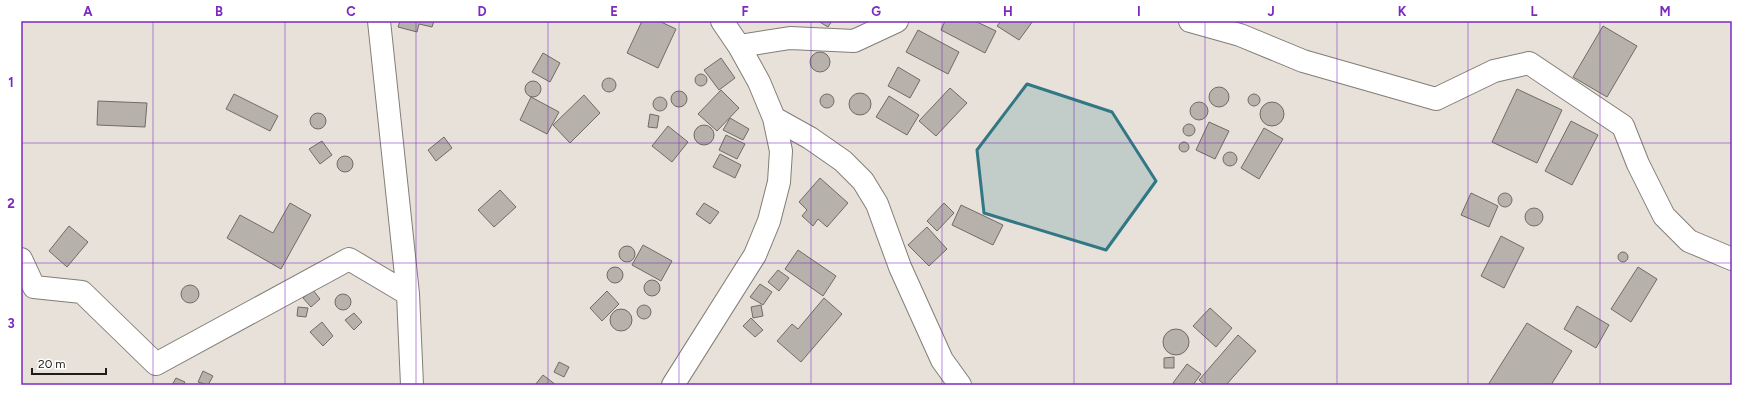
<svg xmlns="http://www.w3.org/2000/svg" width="1753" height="406" viewBox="0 0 1753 406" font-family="Figtree,sans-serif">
<rect width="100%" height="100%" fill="#e7e1da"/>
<path fill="#b6b1aa" stroke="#706b64" d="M400,21H434L432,27L419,24L417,32L398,27Z
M642,21H659L676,29L658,68L627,53Z
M818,21H832L828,27Z
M945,21H975L996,31L985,53L941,30Z
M1001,21H1033L1019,40L997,26Z
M1603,26L1637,46L1607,97L1573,77Z
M918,30L959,52L948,74L906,52Z
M810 62a10 10 0 1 1 20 0a10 10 0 1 1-20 0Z
M543,53L560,63L550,82L532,72Z
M721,58L735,78L719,90L704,70Z
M898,67L920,80L910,98L888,86Z
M695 80a6 6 0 1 1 12 0a6 6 0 1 1-12 0Z
M602 85a7 7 0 1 1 14 0a7 7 0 1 1-14 0Z
M525 89a8 8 0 1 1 16 0a8 8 0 1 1-16 0Z
M1209 97a10 10 0 1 1 20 0a10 10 0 1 1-20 0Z
M950,88L967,103L936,136L919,121Z
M1517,89L1562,110L1537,163L1492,142Z
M721,90L739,108L717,131L698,114Z
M671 99a8 8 0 1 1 16 0a8 8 0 1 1-16 0Z
M849 104a11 11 0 1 1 22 0a11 11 0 1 1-22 0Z
M820 101a7 7 0 1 1 14 0a7 7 0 1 1-14 0Z
M234,94L278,116L270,131L226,109Z
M1248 100a6 6 0 1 1 12 0a6 6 0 1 1-12 0Z
M584,95L600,113L570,143L553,125Z
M889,96L919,115L907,135L876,117Z
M531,97L559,112L547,134L520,120Z
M653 104a7 7 0 1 1 14 0a7 7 0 1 1-14 0Z
M98,101L147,103L145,127L97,125Z
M1190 111a9 9 0 1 1 18 0a9 9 0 1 1-18 0Z
M1260 114a12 12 0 1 1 24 0a12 12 0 1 1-24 0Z
M310 121a8 8 0 1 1 16 0a8 8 0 1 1-16 0Z
M650,114L659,116L657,128L648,127Z
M730,118L749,129L743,140L723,130Z
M1571,121L1598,135L1572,185L1545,171Z
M1209,122L1229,131L1215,159L1196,150Z
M1183 130a6 6 0 1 1 12 0a6 6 0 1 1-12 0Z
M694 135a10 10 0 1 1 20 0a10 10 0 1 1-20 0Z
M668,126L688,142L672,162L652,146Z
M1264,128L1283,139L1259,179L1241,168Z
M726,135L745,144L737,159L719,150Z
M444,137L452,148L436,161L428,150Z
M322,141L332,155L320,164L309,149Z
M1179 147a5 5 0 1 1 10 0a5 5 0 1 1-10 0Z
M1223 159a7 7 0 1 1 14 0a7 7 0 1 1-14 0Z
M720,154L741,165L735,178L713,167Z
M337 164a8 8 0 1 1 16 0a8 8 0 1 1-16 0Z
M820,178L848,203L827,227L818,219L813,226L802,216L807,210L799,202Z
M500,190L516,207L494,227L478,210Z
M1471,193L1498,206L1489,227L1461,215Z
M1498 200a7 7 0 1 1 14 0a7 7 0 1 1-14 0Z
M290,203L311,215L281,269L227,238L240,215L273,233Z
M704,203L719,212L710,224L696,214Z
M944,203L954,213L937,231L927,221Z
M961,205L1003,225L993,245L952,225Z
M1525 217a9 9 0 1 1 18 0a9 9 0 1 1-18 0Z
M69,226L88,242L67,267L49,251Z
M927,227L947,249L929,266L908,245Z
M1501,236L1524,248L1504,288L1481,276Z
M643,245L672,261L661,281L632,265Z
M619 254a8 8 0 1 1 16 0a8 8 0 1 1-16 0Z
M798,250L836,276L823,296L785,269Z
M1618 257a5 5 0 1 1 10 0a5 5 0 1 1-10 0Z
M607 275a8 8 0 1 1 16 0a8 8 0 1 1-16 0Z
M1638,267L1657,279L1631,322L1611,309Z
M778,270L789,278L779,291L768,282Z
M644 288a8 8 0 1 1 16 0a8 8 0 1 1-16 0Z
M760,284L772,292L763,305L750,297Z
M181 294a9 9 0 1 1 18 0a9 9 0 1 1-18 0Z
M313,290L320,299L311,307L303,298Z
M607,291L619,304L602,321L590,308Z
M335 302a8 8 0 1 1 16 0a8 8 0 1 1-16 0Z
M824,298L842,314L801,362L777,341L792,324L798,329Z
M637 312a7 7 0 1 1 14 0a7 7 0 1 1-14 0Z
M761,305L763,316L753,318L751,307Z
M1577,306L1609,325L1596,348L1564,329Z
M298,307L308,308L306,317L297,316Z
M1210,308L1232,328L1216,347L1193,326Z
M610 320a11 11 0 1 1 22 0a11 11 0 1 1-22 0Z
M354,313L362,322L354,330L345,320Z
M751,318L763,330L755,337L743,326Z
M322,322L333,336L323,346L310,332Z
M1527,323L1572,351L1551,385H1488Z
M1163 342a13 13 0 1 1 26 0a13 13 0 1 1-26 0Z
M1238,335L1256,351L1226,385H1205L1199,380Z
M1174,357V368H1164V358Z
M559,362L569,367L564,377L554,372Z
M1187,364L1201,374L1193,385H1176L1173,383Z
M203,371L213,376L208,385L198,382Z
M543,375L556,385H535Z
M176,378L185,382L183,385H172Z"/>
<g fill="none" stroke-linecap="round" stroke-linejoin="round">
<g stroke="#827d76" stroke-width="24">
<path id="minor" d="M379,21L408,294L412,385
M1190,21L1240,35L1303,61L1436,99L1494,71L1529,63L1623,126L1638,164L1664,216L1689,241L1732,259
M739,46L790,38L854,41L897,21
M774,118L810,138L843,161L863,181L877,204L900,267L942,360L960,385
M21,259L34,287L82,292L156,364L349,259L408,294
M673,385L755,255L769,221L779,182L781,151L774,118L759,82L739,46L722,21"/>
</g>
<use href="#minor" stroke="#fff" stroke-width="22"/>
</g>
<path fill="#327884" fill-opacity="0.2" stroke="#327884" stroke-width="3" stroke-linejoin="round" d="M1027,84L1112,112L1156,181L1106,250L984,213L977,150Z"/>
<path fill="none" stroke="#7b2cbf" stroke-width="1" stroke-opacity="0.55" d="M153,21V385M285,21V385M416,21V385M548,21V385M679,21V385M811,21V385M942,21V385M1074,21V385M1205,21V385M1337,21V385M1468,21V385M1600,21V385M21,143H1732M21,263H1732"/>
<rect width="1753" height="406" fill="none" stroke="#ffffff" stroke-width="44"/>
<path d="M32 368v6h74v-6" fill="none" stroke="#1f1d1a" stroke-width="2"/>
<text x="38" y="368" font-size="12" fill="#1f1d1a" stroke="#ffffff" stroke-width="3" paint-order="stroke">20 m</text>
<rect x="22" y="22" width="1709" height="362" fill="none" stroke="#7b2cbf" stroke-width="1.5"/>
<g font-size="13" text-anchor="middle" font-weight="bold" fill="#7b2cbf">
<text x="88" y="16">A</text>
<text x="219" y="16">B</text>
<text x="351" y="16">C</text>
<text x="482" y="16">D</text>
<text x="614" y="16">E</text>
<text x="745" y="16">F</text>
<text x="876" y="16">G</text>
<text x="1008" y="16">H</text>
<text x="1139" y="16">I</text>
<text x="1271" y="16">J</text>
<text x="1402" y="16">K</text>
<text x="1534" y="16">L</text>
<text x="1665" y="16">M</text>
<text x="11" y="87">1</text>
<text x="11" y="208">2</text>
<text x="11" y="328">3</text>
</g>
</svg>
